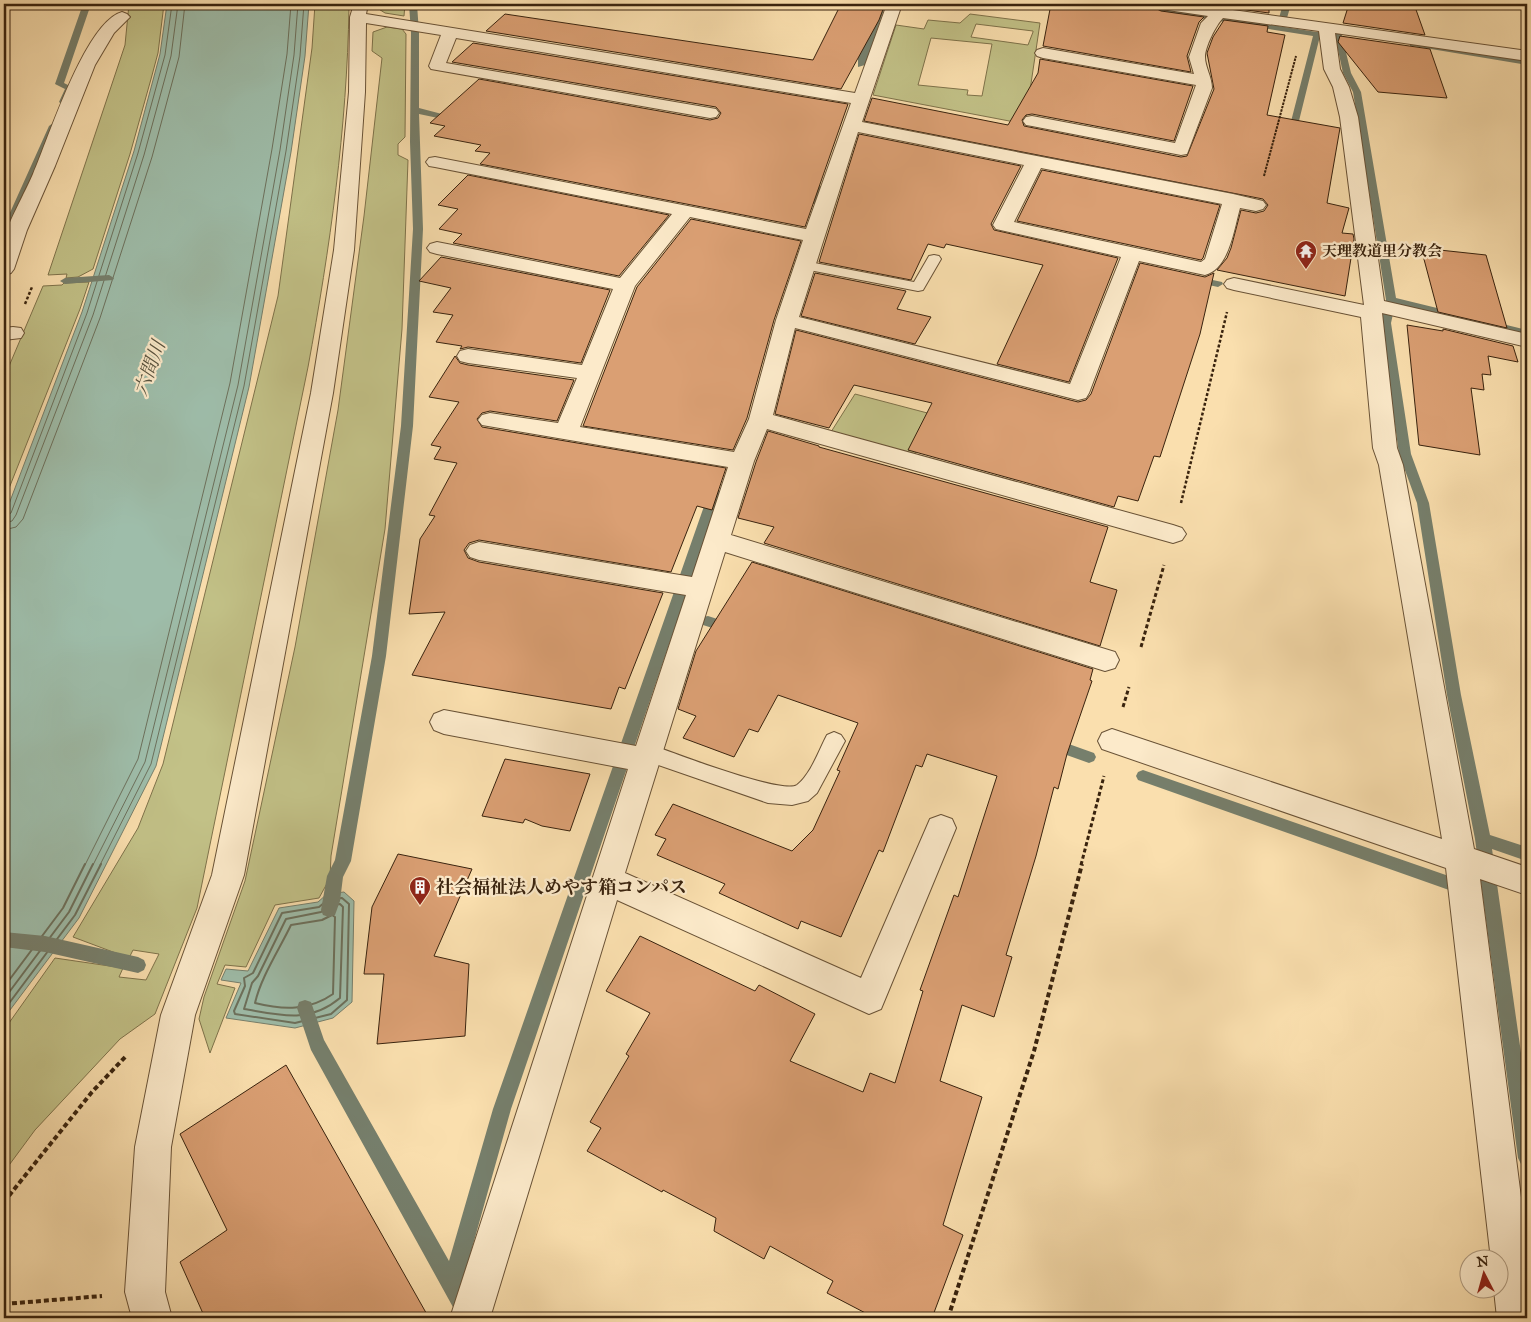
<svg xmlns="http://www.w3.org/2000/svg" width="1531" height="1322" viewBox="0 0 1531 1322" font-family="'IM FELL Great Primer','Noto Serif JP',serif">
<rect width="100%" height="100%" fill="#fadfae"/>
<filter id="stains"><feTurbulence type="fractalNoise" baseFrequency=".004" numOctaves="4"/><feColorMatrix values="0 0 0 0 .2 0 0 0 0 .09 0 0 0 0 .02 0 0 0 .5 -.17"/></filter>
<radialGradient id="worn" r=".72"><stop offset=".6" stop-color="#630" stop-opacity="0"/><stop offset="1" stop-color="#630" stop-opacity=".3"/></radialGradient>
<path fill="#c2c187" stroke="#7e724a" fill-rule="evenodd" d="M129,4H164L158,53L151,79L130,154L93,269L78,277L66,278L67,274L48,275L125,45Z
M315,4H346V7H349C347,128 330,248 308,367L197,908L155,1014L120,1039L35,1130L4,1172V1030L55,958L123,968L119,977L146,980L159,954L133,950L129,958L73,937L138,828L163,764L278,296L312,48Z
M375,4H405L404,16L385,13L374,6Z
M970,14L1040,23L1025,124L873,95L896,25L924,29L928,20L960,23ZM976,24L1033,31V32L1028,45L971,37ZM931,38L992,44L982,96L967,95L968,90L918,85Z
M387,27L402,29L406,34L405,137L398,144V155L408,160L402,329L385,529L331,856L330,878L319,898L275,905L246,967L225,965L217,984L235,988L210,1053L199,1019L204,997L245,881L295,647L338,410L364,216L382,58L372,51L373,32Z
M89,282L80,309L4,501V378L43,286L62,285L64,283Z
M855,394L935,415L914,455L831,432Z"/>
<path fill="#9ebdaa" stroke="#767f6c" d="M167,4H309L305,56L291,152L249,387L156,766L79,918L4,1018V517L82,312L134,151L160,54Z
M344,892L354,901L352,1002L333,1018L295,1028L226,1018L241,983L221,980L226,969L248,971L279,908L318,902L327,894Z"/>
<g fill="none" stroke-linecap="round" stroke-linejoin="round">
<path stroke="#6c705c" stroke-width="1" d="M4,517L11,513L87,313L138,153L165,55L172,4
M4,523L12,521L16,515L93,315L144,155L171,56L178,4
M4,530L16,527L23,519L100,318L152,157L179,57L185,4
M85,865L138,759L230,383L272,149L287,54L291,4
M93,865L145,762L238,385L280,150L294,55L298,4
M100,865L151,764L244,386L286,151L300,56L304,4"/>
<path stroke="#6c705c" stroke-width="2" d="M342,898L349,904L347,1000L331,1014L295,1023L235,1014L234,1011L245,986L244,978L253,973L282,913L319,907L329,899Z
M340,904L343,907L340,998C309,1024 280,1015 244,1009L252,983L258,976L286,919L321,912L331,905Z
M332,915L335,917L333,994C309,1011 283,1010 255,1003C261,977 279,950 291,925L322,920Z
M4,987L63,908L85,864
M4,999L69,912L93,864
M4,1010L75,915L101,864"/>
<path fill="#767f6c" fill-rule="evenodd" d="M83,4H91L64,83L74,88L67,102L63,105L59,102L65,89L55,84Z
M409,4H417L419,33V108L461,119L457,122L419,114L423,229L413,426L386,656L351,861L343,877L340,901L335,915L329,917L323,915L321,910L327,876L335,860L372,656L401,426L413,229L410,142L411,33Z
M878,4H886L865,65L858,67V58Z
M1121,4H1138L1317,32H1341L1351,73L1361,92L1396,298L1527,330V336L1395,305L1391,323L1411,454L1429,503L1461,695L1490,835L1527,847V861L1492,849L1527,1095V1167L1521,1164L1518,1158L1475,839L1447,695L1417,503L1399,454L1381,323L1386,300L1366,172L1353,92L1343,73L1335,36H1320L1295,137L1291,140L1287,137L1313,36L1125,6Z
M1283,4H1291L1287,18L1283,20L1279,18Z
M1410,42L1527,61V65L1413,46H1410Z
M53,123L57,126L9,236L4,239V226L49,126Z
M820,186L825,189L818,204H812L810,202L815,189Z
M109,275L114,278L113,280L65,284L60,281L65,278Z
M1194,276L1222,282L1223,284L1218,287L1190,281V277Z
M715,488L721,492L511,1109L462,1284L480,1318H459L311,1050L297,1008L299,1002L305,1000L311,1002L324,1040L449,1261L493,1109L709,492Z
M708,616L736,625L738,629L736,633L731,634L703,625L701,621L703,617Z
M1052,738L1094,753L1096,757L1094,761L1089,763L1047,748L1045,744L1047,740Z
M1143,770L1466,882L1472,884L1474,889L1472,894L1466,896L1138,780L1136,776L1138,772Z
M4,932L45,936L138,957L144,960L146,965L144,970L138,973L45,952L4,947Z"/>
</g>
<path fill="#da9f73" stroke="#39230e" d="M841,4H885L879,20L841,89L486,31L505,14L813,60Z
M1051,4H1151L1155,8L1161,11L1204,17L1199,22L1187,56L1191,72L1043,46Z
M1202,4H1269V13Z
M1349,4H1414L1425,35L1343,23Z
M1224,20L1268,26L1267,32L1285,35L1267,115L1340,128L1327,203L1349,208L1342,233L1353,234L1354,239L1345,296L1217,270L1227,258L1231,248L1241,210L1256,213L1264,211L1268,205L1263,199L864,121L872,98L1008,125L1038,73L1040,59L1193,86L1174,141L1032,114L1026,115L1022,120L1024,126L1181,157L1187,156L1214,89L1207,53L1213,37Z
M1340,36L1430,49L1447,98L1378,92L1338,42Z
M473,43L848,104L805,227L480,164L490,153L475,151L481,145L434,136L445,126L430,123L479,79L710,120L718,118L721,113L716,107L452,62Z
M859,134L1021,166L991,224L994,230L1118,258L1069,382L997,364L1043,265L946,244L944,248L928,244L911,280L819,262Z
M1042,170L1220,205L1203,258L1201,260L1017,221Z
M468,175L669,215L619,276L453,243L462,234L439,229L458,209L438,205Z
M691,219L801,241L774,320L747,418L733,450L583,426L637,287Z
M1421,248L1486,255L1507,328L1438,312Z
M441,257L610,290L581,363L468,347L460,349L462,346L436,342L453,315L433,312L451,288L419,281Z
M1140,263L1205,277L1214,273L1200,334L1160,457L1154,456L1138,501L1118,496L1114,507L908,450L932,403L854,385L829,428L775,414L796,330L1078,402L1086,400L1091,394Z
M815,273L906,291L897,309L931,317L915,344L801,316Z
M1407,325L1443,331V329L1513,346L1518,362L1488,356L1491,375L1482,374L1484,390L1471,388L1480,455L1419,445Z
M455,356L460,363L468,365L574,380L557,421L490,411L482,413L477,419L482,427L726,468L712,510L697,506L671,572L479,540L469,543L464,550L468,558L479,562L663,593L625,689L619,687L611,709L412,675L445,612L409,614L420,539L435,516L429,515L457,463L434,459L441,447L431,445L459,402L429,397Z
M768,431L819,446V447L1108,527L1090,582L1117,590L1100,646L764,543L774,527L738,518L756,462Z
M752,562L1093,669L1090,680L1092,681L1067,754L1058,789L1054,787L1036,856L1006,955L1012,957L994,1017L962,1005L940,1081L982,1097L943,1225L963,1235L932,1318H875L827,1293L833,1281L770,1246L764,1259L714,1231L716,1218L663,1190L662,1192L587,1151L601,1128L590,1122L629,1056L626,1054L650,1013L606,991L640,936L755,991L759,985L815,1014L790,1061L863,1092L870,1073L895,1083L923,991L920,990L954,895L958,897L997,776L927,754L922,767L916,765L883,852L879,850L841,937L801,921L798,929L719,893L725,884L657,855L666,839L655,835L673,804L792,851L813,830L840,771L837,770L858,723L778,695L758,732L749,729L734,757L683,738L696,716L678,709L696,651Z
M505,759L590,774L570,831L542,826L525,819L523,823L482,816Z
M398,854L472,869L434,956L469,964L465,1036L377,1044L384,974H364L372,907Z
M286,1065L429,1318H205L180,1262L227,1230L180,1134Z"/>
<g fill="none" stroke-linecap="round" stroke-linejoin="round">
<g stroke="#695236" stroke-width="2">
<path id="service" d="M934,255L939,256L941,259L923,290L918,291L804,269L799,268L797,265L799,262L804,261L914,282L929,256Z
M834,732L841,735L845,741L817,793L808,801L792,805L768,803L641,759L638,753L641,747L649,744C671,752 782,795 797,785C811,774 819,750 827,735Z"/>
</g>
<g stroke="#695236" stroke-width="2">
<path id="minor" d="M354,4H368L366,14L855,93L887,4H902L862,122L1233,194L1263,201L1266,205L1263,209L1256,211L1240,208C1234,229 1229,269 1205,275L1139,261L1089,393L1086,398L1078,400L795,328L773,415L1173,525L1182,528L1186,534L1182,540L1173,543L767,429L754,461L731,535L1115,652L1119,660L1115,668L1105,671L725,552L625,873L861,978L930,819L941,815L952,819L956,828L881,1009L869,1014L617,900L490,1318H450L628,769L444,734L434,730L430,722L434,714L444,710L636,746L686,595L479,560L470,557L466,551L470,545L479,542L692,577L728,467L482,425L478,420L482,415L490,413L558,423L577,378L468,363L460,361L457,356L460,351L468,349L582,365L613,289L437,254L430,252L427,248L430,244L437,242L620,278L672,214L435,167L429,166L426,162L429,158L435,157L806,229L851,103L456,38L446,63L716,109L719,113L716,117L710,118L431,69L429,66L441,35L366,23L365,92L354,250L333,393L244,875L195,1015L171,1147L165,1292L172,1318H132L125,1292L135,1147L161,1015L212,875L311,393L334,250L349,92L350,17ZM858,132L1024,165L993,225L996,229L1121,257L1070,384L799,317ZM1041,168L1222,204L1205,259L1201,262L1014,222ZM690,217L803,240L776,320L749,419L734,452L580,427L635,286Z
M1153,4H1190L1527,51V61L1335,33L1340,69L1349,87L1358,117L1384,301L1527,334V347L1382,313L1397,448L1403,465L1474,849L1527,867V895L1480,879L1527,1244V1318H1497L1494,1290H1498V1260H1491L1446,868L1102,749L1098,741L1102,733L1112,729L1442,839L1379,465L1373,448L1361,317L1234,290L1227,288L1224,284L1227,280L1234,278L1364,305L1340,117L1333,87L1324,69L1319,31L1223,18C1216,25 1205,47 1205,57C1205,67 1212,77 1212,88L1187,154L1181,155L1032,126L1026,125L1023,121L1026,117L1032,116L1175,143L1196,85L1043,58L1037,56L1035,53L1037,50L1043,48L1194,74L1189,57L1201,23L1208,16L1161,9L1156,7Z
M122,12L127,14L130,17L114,33L95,65L55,166L27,230L14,269L11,273L4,275C4,264 2,251 4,240C7,224 26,191 33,174C48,140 85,22 122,12Z
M13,327L21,328L24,333L21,338L4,340V328Z"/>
</g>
<path stroke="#39230e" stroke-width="2" stroke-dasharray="2.5 1" stroke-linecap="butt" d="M1264,176L1296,56"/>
<path stroke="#39230e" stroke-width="2.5" stroke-dasharray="3 2" stroke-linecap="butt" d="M25,304L32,287
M1181,503L1227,312"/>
<path stroke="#39230e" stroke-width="3" stroke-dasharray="4 2.5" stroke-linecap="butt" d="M1141,647L1164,565
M1123,707L1129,687
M1081,865L1104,776"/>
<path stroke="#39230e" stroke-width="4" stroke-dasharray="5 3" stroke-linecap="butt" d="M4,1202L92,1092L127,1055
M4,1304L102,1296
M948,1318L1034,1051L1082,864"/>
<use href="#service" fill="#fceaca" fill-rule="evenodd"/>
<use href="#minor" fill="#fceaca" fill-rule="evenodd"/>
</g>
<defs>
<g id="temple-pin" transform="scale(1.125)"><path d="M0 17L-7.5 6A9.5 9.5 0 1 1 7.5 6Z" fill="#8f2418" stroke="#fceaca"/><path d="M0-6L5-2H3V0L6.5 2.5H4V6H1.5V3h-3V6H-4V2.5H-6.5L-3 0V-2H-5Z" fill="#fff"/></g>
<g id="building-pin" transform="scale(1.125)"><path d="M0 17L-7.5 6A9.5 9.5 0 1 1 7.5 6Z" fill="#8f2418" stroke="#fceaca"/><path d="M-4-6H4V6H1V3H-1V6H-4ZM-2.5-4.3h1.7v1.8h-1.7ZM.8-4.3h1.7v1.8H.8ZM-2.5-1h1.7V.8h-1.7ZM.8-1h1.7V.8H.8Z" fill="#fff"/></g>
</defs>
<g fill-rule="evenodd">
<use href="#temple-pin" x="1306" y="251"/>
<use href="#building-pin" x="420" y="887"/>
</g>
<g text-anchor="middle" stroke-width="4.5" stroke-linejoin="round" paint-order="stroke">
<g font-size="15" font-weight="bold" fill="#39230e" stroke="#fceaca" text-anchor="start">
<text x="1322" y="256">天理教道里分教会</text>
</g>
<g font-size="18" font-weight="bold" fill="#39230e" stroke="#fceaca" text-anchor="start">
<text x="436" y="893">社会福祉法人めやす箱コンパス</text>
</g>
<g font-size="19" font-style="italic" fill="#57513d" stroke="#fceaca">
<text transform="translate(149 368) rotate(-70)" y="7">六間川</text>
</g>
</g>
<rect width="1531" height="1322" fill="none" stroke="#fadfae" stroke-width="20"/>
<rect x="5" y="5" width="1521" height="1312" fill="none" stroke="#39230e" stroke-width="2.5"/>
<rect x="10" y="10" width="1511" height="1302" fill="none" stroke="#39230e"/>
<g transform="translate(1484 1274) rotate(354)"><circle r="24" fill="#fceaca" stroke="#ae9a7f"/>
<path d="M0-4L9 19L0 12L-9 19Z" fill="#8f2418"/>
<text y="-8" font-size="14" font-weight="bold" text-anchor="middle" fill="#39230e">N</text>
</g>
<rect width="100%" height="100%" filter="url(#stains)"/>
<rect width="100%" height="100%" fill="url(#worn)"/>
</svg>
